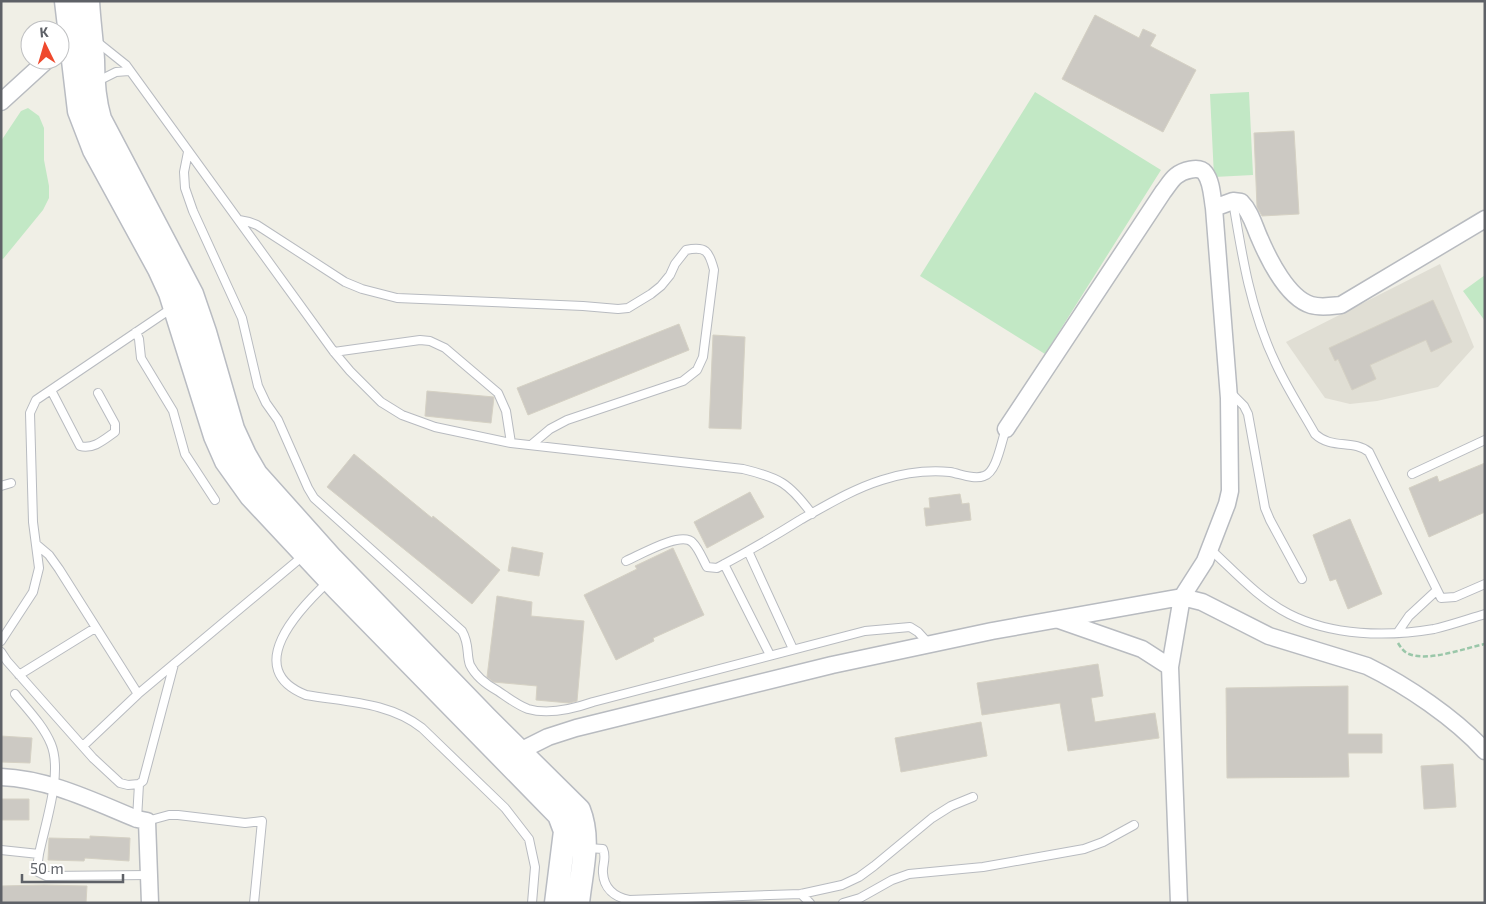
<svg xmlns="http://www.w3.org/2000/svg" width="1486" height="904" viewBox="0 0 1486 904" font-family="'Exo 2',sans-serif">
<rect width="100%" height="100%" fill="#f0efe6"/>
<path fill="#e0ded4" d="M1440,264L1474,347L1438,387L1377,401L1350,404L1325,398L1286,342Z"/>
<path fill="#c2e8c5" d="M1035,92L1161,170L1045,354L920,276Z
M1249,92L1253,175L1214,177L1210,94Z
M28,108L39,116L44,128V160L49,186V198L43,210L3,259L1,258V141L21,111Z
M1485,275V321L1463,291Z"/>
<path fill="#ccc9c3" stroke="#d5d1c4" d="M1095,15L1139,38L1143,29L1156,35L1150,46L1196,70L1163,132L1062,79Z
M1294,131L1299,214L1262,216L1257,207L1254,133Z
M1433,300L1452,342L1431,352L1426,340L1370,365L1376,379L1352,390L1338,359L1335,361L1329,348Z
M679,324L689,350L528,415L517,388Z
M713,335L745,337L741,429L709,428Z
M427,391L494,397L491,423L425,416Z
M354,454L432,518L433,516L500,570L472,604L327,487Z
M1485,463V512L1429,537L1409,488L1437,476L1439,482Z
M750,492L764,517L707,548L694,522Z
M960,494L962,504L969,503L971,520L926,526L924,508H930L929,498Z
M1350,519L1382,594L1348,609L1336,579L1330,581L1313,535Z
M512,547L543,553L539,576L508,571Z
M673,548L704,615L653,638L654,641L616,660L584,595L637,569L635,566Z
M497,596L532,602L531,616L584,621L577,701L569,703L536,700L537,686L493,682L487,677Z
M1098,664L1103,696L1091,698L1095,722L1155,713L1159,738L1068,751L1060,703L982,715L977,683Z
M1348,686V734H1382V753H1348L1349,777L1227,778L1226,688Z
M981,722L987,756L901,772L895,738Z
M1,736L32,738L30,763L1,762Z
M1453,764L1456,807L1424,809L1421,766Z
M1,799H29V820H1Z
M90,836L130,838L129,861L85,858L84,861L48,860L49,838L90,839Z
M44,885L87,886L86,903H1V886Z"/>
<g fill="none" stroke-linecap="round" stroke-linejoin="round">
<g stroke="#b8bbc0" stroke-width="10">
<path id="lane" d="M96,41L126,65L334,352L350,371L381,402L402,415L435,427L511,443L743,469C780,478 789,483 812,514
M96,82L116,72L129,71
M188,152L184,172L185,188L193,211L242,318L258,386L266,403L278,420L308,488L314,498L462,631C470,645 466,654 470,665C476,677 487,685 498,691C507,697 517,705 528,709C549,715 573,709 593,702L865,631L910,627L918,632L929,644
M1233,201C1242,257 1251,312 1276,364C1287,388 1302,411 1315,434C1332,450 1353,439 1369,452L1441,598L1455,597L1485,584
M239,220L249,222L257,225L345,282L362,289L397,298L583,306L618,309L628,308L651,294L661,286L670,275L675,264L686,250C706,246 709,251 714,270L703,357L697,370L683,381L567,420L550,429L531,445
M136,332L139,339L141,358L173,411L185,454L215,500
M334,352L420,340L430,341L445,348L498,393L506,411L511,443
M51,390L80,446C93,450 105,439 115,432V424L98,393
M1230,392L1244,406L1248,414L1265,508L1270,520L1302,579
M1412,474L1485,440
M1,486L11,483
M36,544L49,555L59,569L138,694
M1210,549C1234,571 1259,599 1289,614C1332,636 1387,637 1434,629C1451,625 1468,619 1485,614
M748,551L793,649
M626,561C640,555 682,530 693,543C699,549 703,560 707,567L717,568C745,553 773,537 800,520C827,505 853,489 882,480C904,473 928,470 950,472C961,474 974,480 984,476C997,472 1001,442 1006,429
M724,564L770,655
M329,581C299,609 241,669 306,695C346,702 389,702 422,728L505,808L529,839L535,867L532,903
M1398,632L1409,616L1436,591
M1,641L33,592L39,568L33,522L30,413L36,400L172,308
M1,652L7,661L93,758L120,783L128,785L139,784L143,781L174,664
M19,675L95,628
M83,746L138,694L303,556
M137,819L139,784
M147,821L169,815H178L245,823L262,821L254,903
M588,848L603,849C607,858 602,865 603,873C604,889 615,897 629,900L801,894L842,885L859,877L874,866L932,818L951,806L973,797
M1,850L39,854C45,824 63,773 51,744C43,725 28,710 15,694
M39,854L37,868L38,872L46,876L149,875
M801,894L810,903
M843,903L860,898L892,880L909,874L983,867L1084,849L1103,842L1134,825"/>
</g>
<g stroke="#b8bbc0" stroke-width="19">
<path id="street" d="M1,102L47,60
M1214,208L1233,201L1241,202C1251,212 1254,226 1260,239C1269,260 1288,298 1311,305C1321,308 1331,306 1341,305L1485,219
M1006,429L1163,192C1167,187 1171,180 1176,176C1182,171 1199,165 1205,173C1212,182 1212,197 1214,208L1229,398L1230,491L1227,504L1205,561L1182,597L1170,667L1179,903
M1059,620L1142,649L1170,667
M520,751L548,737L576,728L832,665L992,631L1182,597L1202,602L1269,636L1367,666C1406,685 1455,718 1485,751
M1,777C49,779 93,801 137,819L147,821L150,903"/>
</g>
<g stroke="#b9bcc2" stroke-width="25">
<path id="secondary" d="M66,1L79,111L94,150L159,269L170,293L215,436L226,461L251,496L337,588L559,815L565,831L556,903
M88,1C89,21 92,41 93,60C93,81 94,99 100,119L192,294L205,332L233,429L245,455L256,474L332,559L486,718L579,810C591,840 581,872 578,903"/>
</g>
<path stroke="#9ac7a9" stroke-width="2.5" stroke-dasharray="5 2.5" stroke-linecap="butt" d="M1398,643C1401,648 1404,652 1409,654C1429,662 1465,648 1485,644"/>
<use href="#lane" stroke="#fff" stroke-width="8"/>
<use href="#street" stroke="#fff" stroke-width="16"/>
<use href="#secondary" stroke="#fff" stroke-width="22"/>
</g>
<rect width="1486" height="904" fill="none" stroke="#5e6167" stroke-width="5"/>
<g transform="translate(45 45) rotate(355)"><circle r="24" fill="#ffffff" stroke="#bfc0c2"/>
<path d="M0-4L9 19L0 12L-9 19Z" fill="#ef492d"/>
<text y="-8" font-size="14" font-weight="bold" text-anchor="middle" fill="#5e6167">K</text>
</g>
<path d="M22 874v8h101v-8" fill="none" stroke="#5e6167" stroke-width="2.5"/>
<text x="30" y="874" font-size="15" fill="#5e6167" stroke="#ffffff" stroke-width="4" paint-order="stroke">50 m</text>
</svg>
